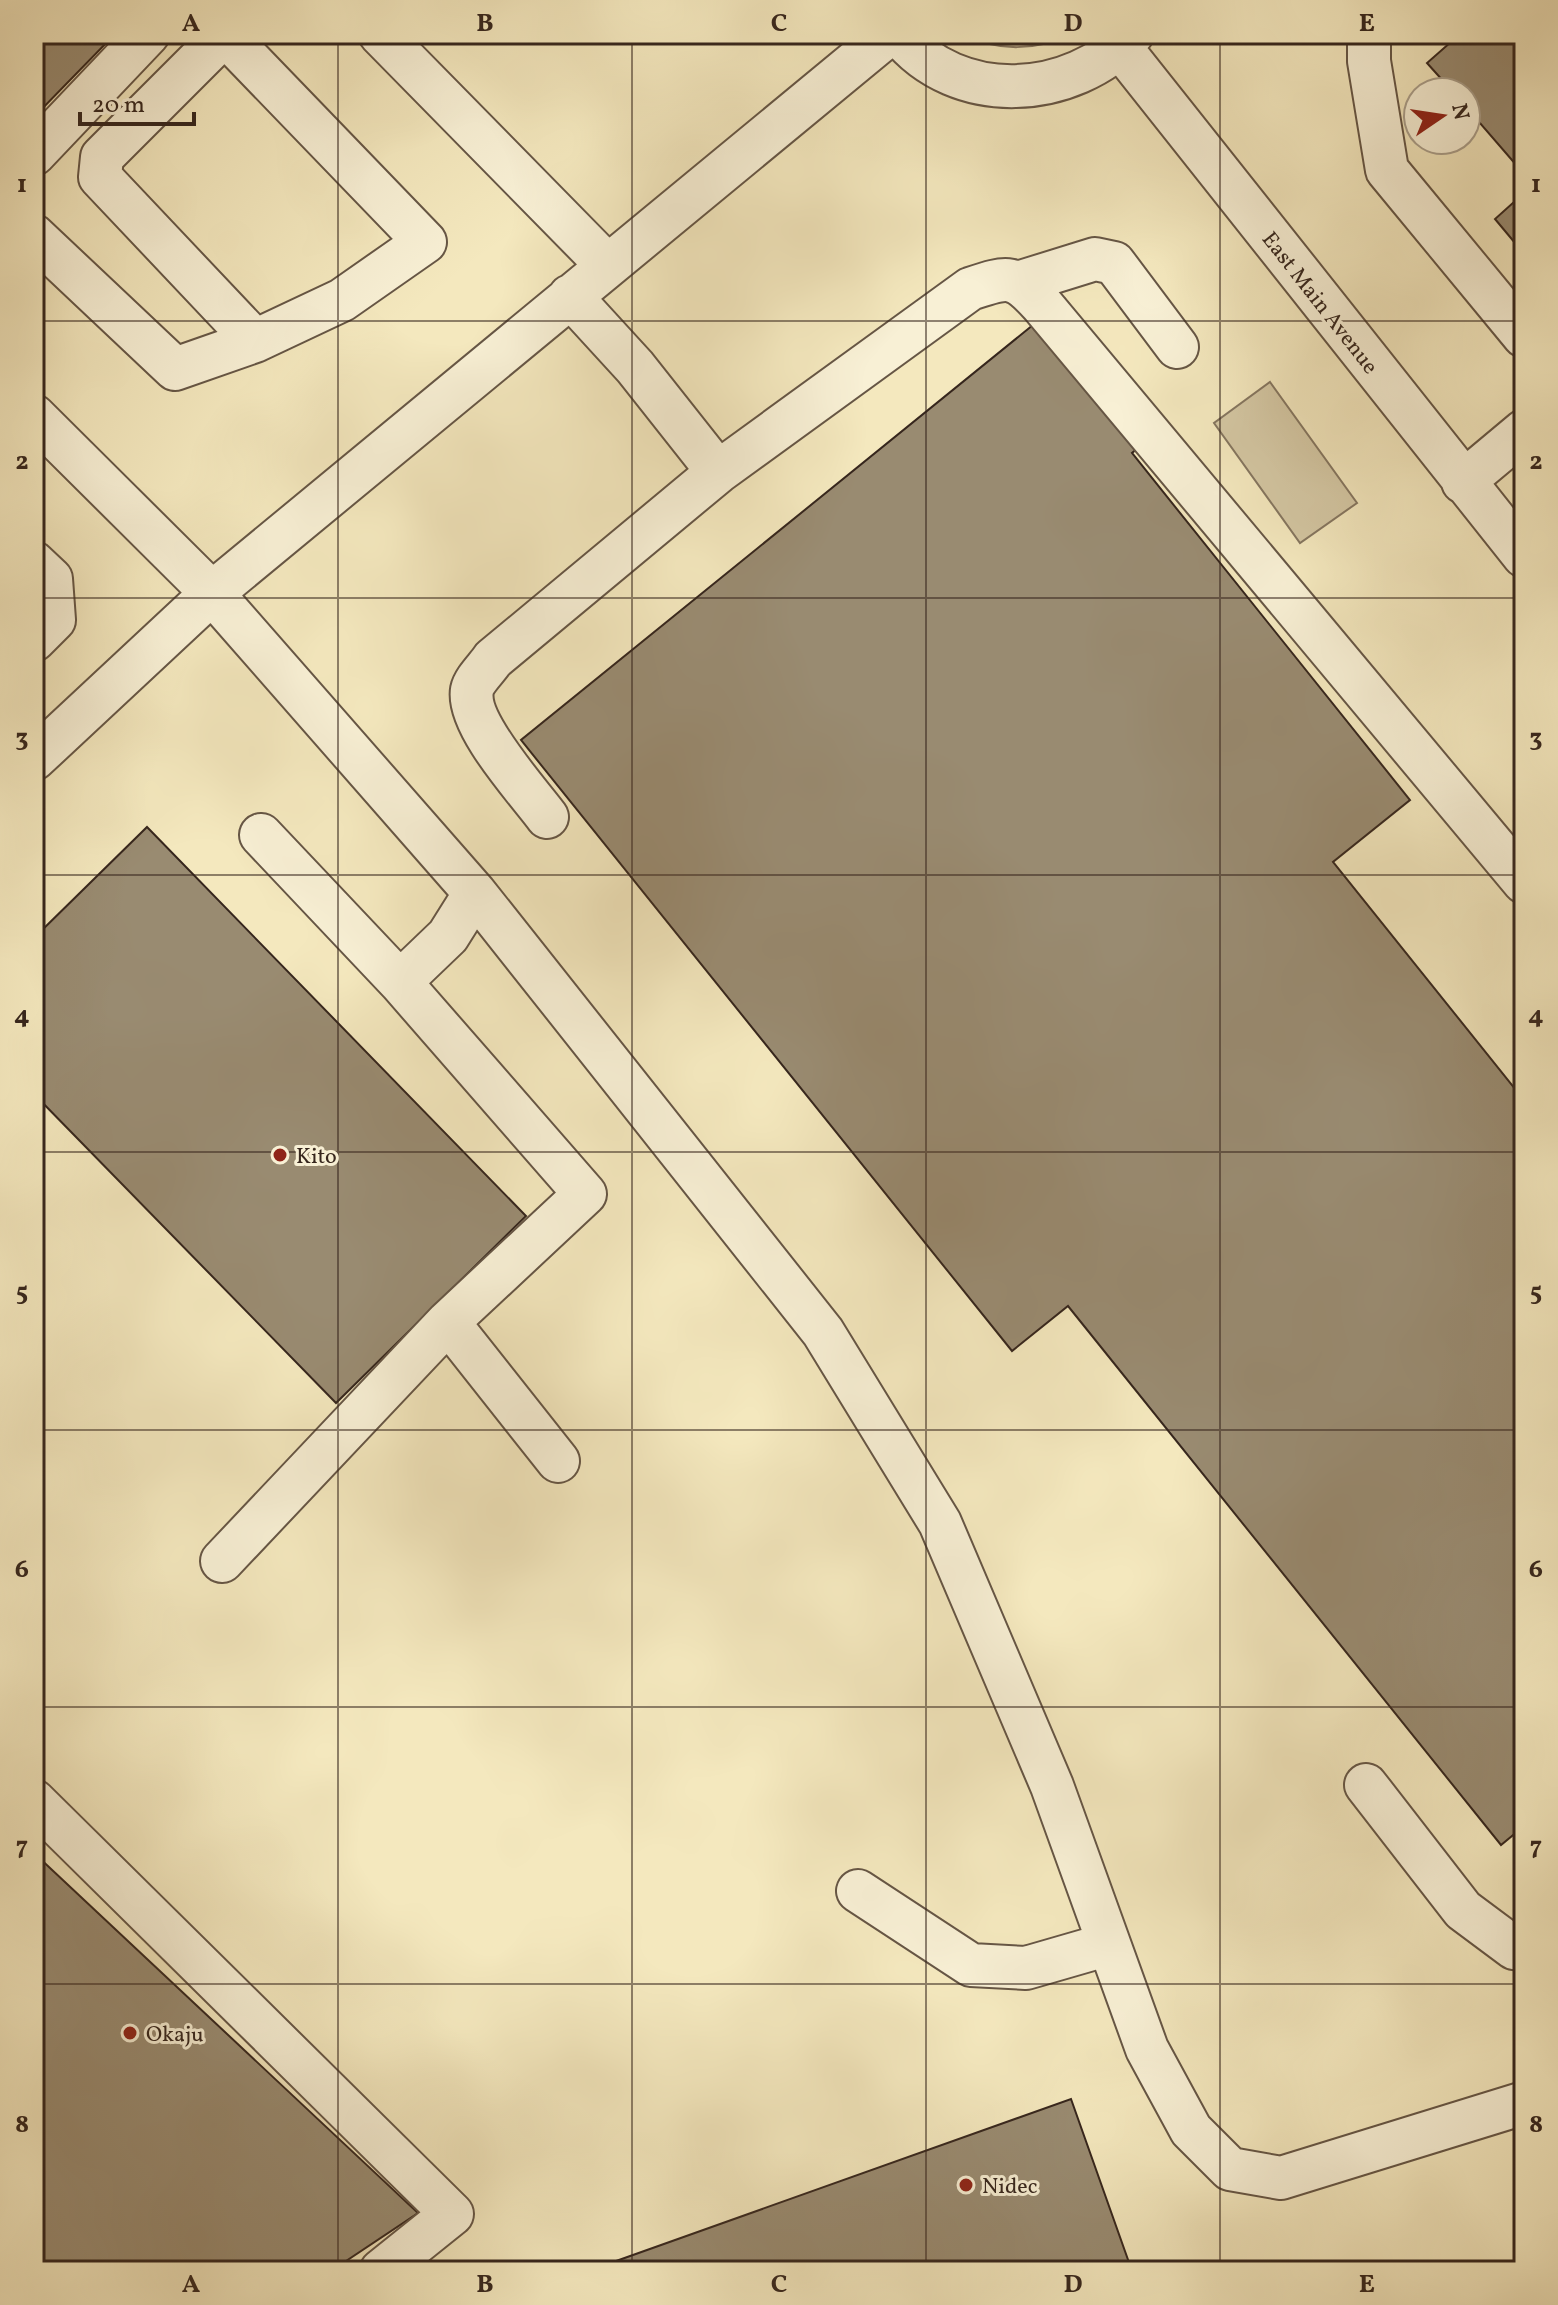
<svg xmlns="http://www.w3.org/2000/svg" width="1558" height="2305" viewBox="0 0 1558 2305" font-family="Vollkorn,serif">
<rect width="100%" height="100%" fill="#f4e8be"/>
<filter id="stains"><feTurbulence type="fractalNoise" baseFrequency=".0025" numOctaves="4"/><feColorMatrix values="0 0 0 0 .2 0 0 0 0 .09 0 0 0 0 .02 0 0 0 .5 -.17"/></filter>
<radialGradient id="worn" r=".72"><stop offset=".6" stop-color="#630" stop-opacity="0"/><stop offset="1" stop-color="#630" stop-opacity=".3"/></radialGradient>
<path fill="#d4c7a3" stroke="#857660" stroke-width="2" d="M964,34H1070C1036,51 998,52 964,34Z
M1270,382L1357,503L1300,543L1214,423Z"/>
<path fill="#998b71" stroke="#36261d" stroke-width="2" d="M34,34H115L34,117Z
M1460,34H1524V174L1466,107V92H1453L1427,63Z
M1524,193V245L1520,249L1495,219Z
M1065,299L1166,425L1132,453L1410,800L1333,862L1524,1100V1826L1501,1845L1068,1306L1012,1351L521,740Z
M147,827L526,1216L336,1403L34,1094V938Z
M34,1853L418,2213L331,2271H34Z
M1071,2099L1132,2271H588Z"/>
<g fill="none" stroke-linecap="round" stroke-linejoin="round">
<g stroke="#665645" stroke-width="46">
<path id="minor" d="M380,34L607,265
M899,34C957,107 1073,100 1132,34
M1369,34V61L1387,170L1524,336
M1120,47L1524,556
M34,154L148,34
M34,236L175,369L255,341L342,300L425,242L234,44L217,42L102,157L100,177L255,341
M1021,282L1095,259L1114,263L1177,347
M570,296L635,367L718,472
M34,416L212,593L475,893L823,1332L940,1523L1052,1786L1147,2049L1191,2130L1230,2169L1281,2178L1524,2103
M1463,482L1524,431
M34,563L51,579L54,620L34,640
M34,759L212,593L889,34
M547,817C527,790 466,724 472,690C474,680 487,668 493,659L718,472L970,289C1009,276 1014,274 1042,305L1524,882
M261,835L400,982L448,936L475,893
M448,1322L558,1461
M222,1561L448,1322L585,1194L400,982
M1366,1785L1463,1910L1514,1948L1524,1949
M34,1801L452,2214L381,2271
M858,1891L971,1965L1026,1968L1109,1944"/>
</g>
<use href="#minor" stroke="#f8f0d5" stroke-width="42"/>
</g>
<path fill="none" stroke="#36261d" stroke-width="2" stroke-opacity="0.55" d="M338,34V2271M632,34V2271M926,34V2271M1220,34V2271M34,321H1524M34,598H1524M34,875H1524M34,1152H1524M34,1430H1524M34,1707H1524M34,1984H1524"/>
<g fill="#8f2418" stroke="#f8f0d5" stroke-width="3">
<circle cx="280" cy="1155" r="8"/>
<circle cx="130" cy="2033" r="8"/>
<circle cx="966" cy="2185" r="8"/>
</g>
<g text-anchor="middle" stroke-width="6" stroke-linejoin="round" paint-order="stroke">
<g font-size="22" fill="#36261d" stroke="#f8f0d5">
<text transform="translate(1321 302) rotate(52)" y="8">East Main Avenue</text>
</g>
<g font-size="22" fill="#36261d" stroke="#f8f0d5" text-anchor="start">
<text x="296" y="1163">Kito</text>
<text x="146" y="2041">Okaju</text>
<text x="982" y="2193">Nidec</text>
</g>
</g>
<rect width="1558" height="2305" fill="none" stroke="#f4e8be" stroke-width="88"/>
<g transform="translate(1442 116) rotate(77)"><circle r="38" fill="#f8f0d5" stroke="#aa9f8b" stroke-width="2"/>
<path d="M0-6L14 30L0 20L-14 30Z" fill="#8f2418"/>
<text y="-12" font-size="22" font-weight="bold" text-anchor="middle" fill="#36261d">N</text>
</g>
<path d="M80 112v12h114v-12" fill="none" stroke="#36261d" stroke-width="4"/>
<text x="92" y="112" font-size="24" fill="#36261d" stroke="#f8f0d5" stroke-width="6" paint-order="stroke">20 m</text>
<rect x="44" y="44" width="1470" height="2217" fill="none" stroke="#36261d" stroke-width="3"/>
<g font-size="26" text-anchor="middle" font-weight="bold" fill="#36261d">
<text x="191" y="31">A</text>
<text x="485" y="31">B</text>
<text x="779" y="31">C</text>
<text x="1073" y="31">D</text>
<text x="1367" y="31">E</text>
<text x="22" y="192">1</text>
<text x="1536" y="192">1</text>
<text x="22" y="469">2</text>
<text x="1536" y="469">2</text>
<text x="22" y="746">3</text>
<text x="1536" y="746">3</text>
<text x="22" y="1023">4</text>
<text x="1536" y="1023">4</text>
<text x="22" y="1300">5</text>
<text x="1536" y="1300">5</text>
<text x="22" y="1577">6</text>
<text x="1536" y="1577">6</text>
<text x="22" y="1854">7</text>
<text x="1536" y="1854">7</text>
<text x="22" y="2132">8</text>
<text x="1536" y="2132">8</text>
<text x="191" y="2292">A</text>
<text x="485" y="2292">B</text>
<text x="779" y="2292">C</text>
<text x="1073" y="2292">D</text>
<text x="1367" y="2292">E</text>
</g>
<rect width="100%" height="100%" filter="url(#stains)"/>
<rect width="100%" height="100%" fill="url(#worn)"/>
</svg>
